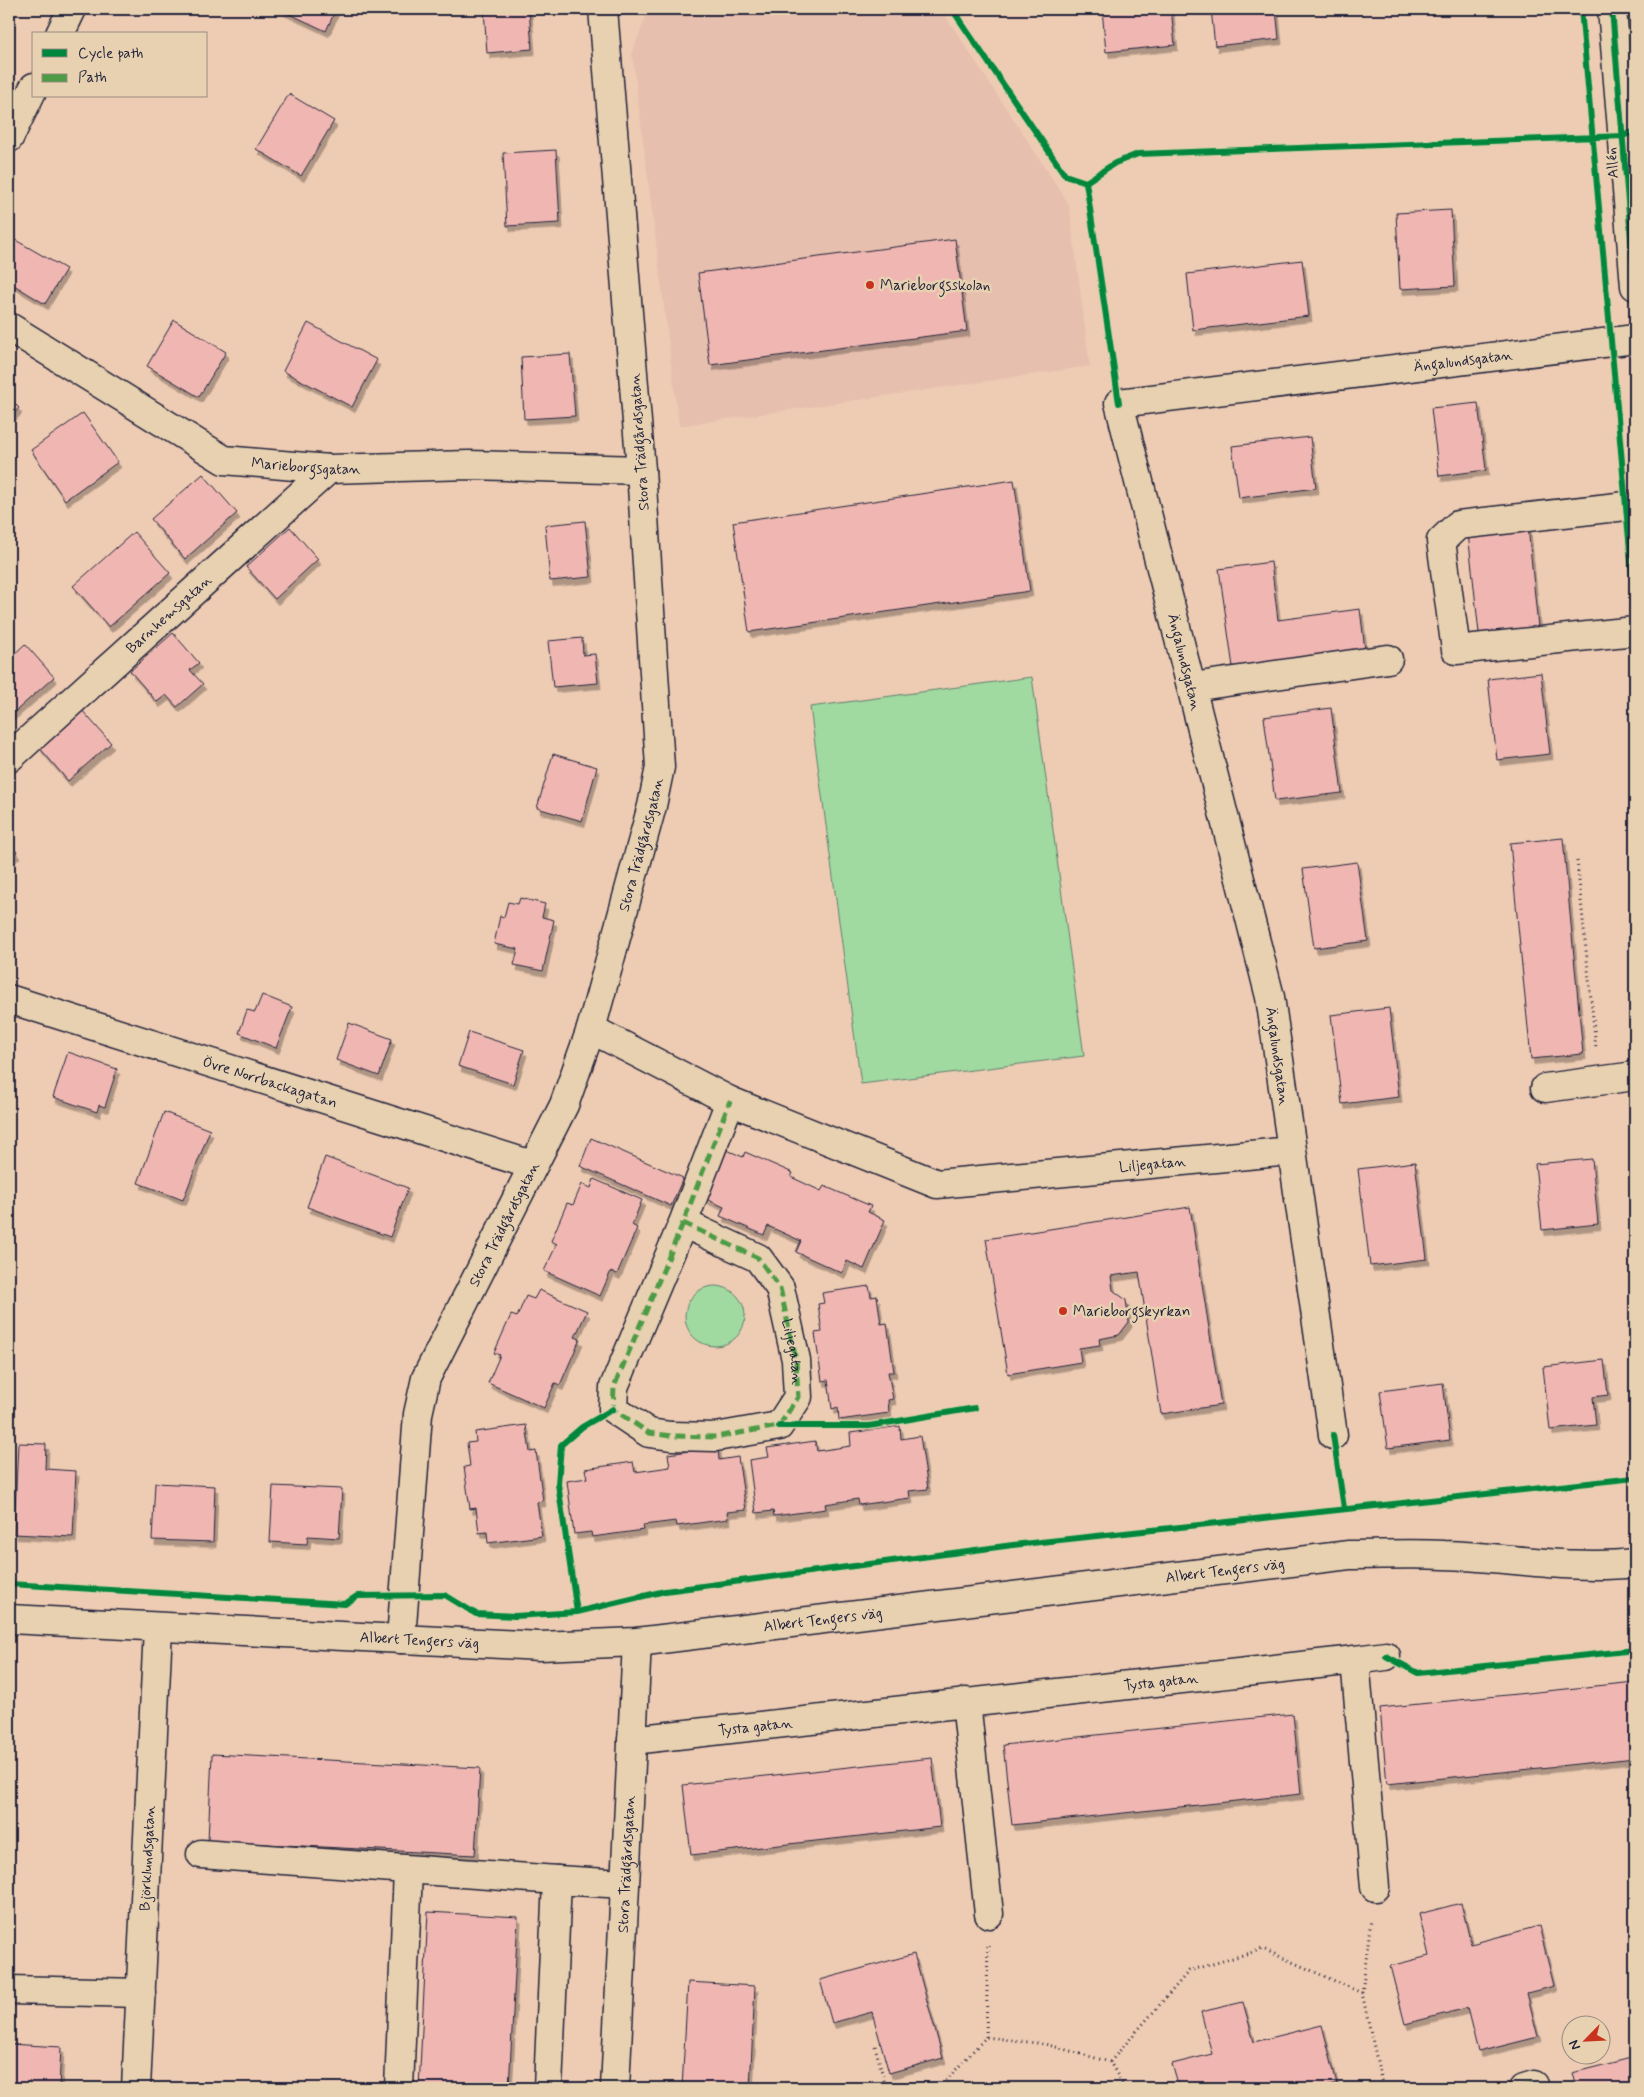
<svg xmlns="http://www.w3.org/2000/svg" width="1644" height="2097" viewBox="0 0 1644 2097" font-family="Mynerve,sans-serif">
<defs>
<filter id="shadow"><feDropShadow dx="3" dy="5.5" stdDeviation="0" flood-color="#0004"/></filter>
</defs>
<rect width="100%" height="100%" fill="#eeccb3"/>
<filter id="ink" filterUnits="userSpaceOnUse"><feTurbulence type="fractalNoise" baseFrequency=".02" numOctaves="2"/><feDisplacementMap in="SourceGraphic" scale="10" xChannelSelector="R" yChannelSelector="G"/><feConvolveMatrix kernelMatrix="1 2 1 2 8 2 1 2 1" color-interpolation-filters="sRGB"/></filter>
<g filter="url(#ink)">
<path fill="#e7bfae" d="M649,9H941L1069,204L1090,366L679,426L632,53Z"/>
<path fill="#a0daa0" stroke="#617e6e" d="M1032,677L1084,1056L861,1084L810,707Z
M685 1316a30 30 0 1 1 60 0a30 30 0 1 1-60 0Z"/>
<path fill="#f0b7b2" stroke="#22223b" filter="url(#shadow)" d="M279,9H336L326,31Z
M484,9H529L532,49L487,53Z
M1102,9H1171L1175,45L1106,52Z
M1211,9H1276L1279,39L1215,46Z
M289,94L334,121L301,176L256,149Z
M556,150L560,223L507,226L503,153Z
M1451,210L1455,286L1400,289L1396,213Z
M12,238L66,269L45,304L9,282V243Z
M955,239L967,331L710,365L698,273Z
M1302,260L1309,316L1193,330L1187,274Z
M174,320L226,352L199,397L147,366Z
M308,323L377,360L352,407L283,371Z
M570,354L575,416L524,419L521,357Z
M9,398L19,408L9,419Z
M1478,403L1486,470L1439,476L1431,408Z
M83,413L118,462L65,500L31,450Z
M1310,437L1316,488L1239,498L1232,446Z
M203,474L237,513L185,559L151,519Z
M1014,480L1030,591L749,632L733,522Z
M585,521L591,577L550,581L545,525Z
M1528,526L1538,627L1479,633L1468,533Z
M290,527L318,559L275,599L246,567Z
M134,532L170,573L109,627L73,586Z
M1271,562L1278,620L1360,609L1365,650L1233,667L1219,569Z
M173,633L199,663L190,670L203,684L177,707L166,695L157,702L130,671Z
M582,638L583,655L595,654L598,683L553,687L548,641Z
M25,644L54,677L9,717V659Z
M1541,673L1550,754L1497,760L1488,679Z
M1331,708L1342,793L1275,801L1264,717Z
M81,709L111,743L68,781L38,746Z
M553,754L597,767L582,821L537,808Z
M1563,838L1583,1054L1531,1059L1510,843Z
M9,843L17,852L9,860Z
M1357,862L1368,941L1314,948L1303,869Z
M520,898L545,904L542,917L554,920L543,971L514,965L518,949L494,944L500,916L504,917L508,902L518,904Z
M262,995L292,1007L276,1048L239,1033L247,1010L255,1012Z
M1389,1008L1399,1097L1342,1104L1331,1015Z
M349,1023L392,1039L379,1076L336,1060Z
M469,1032L524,1050L513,1084L458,1066Z
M68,1052L117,1069L105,1107L99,1105L97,1112L53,1097Z
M164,1112L210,1130L183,1200L138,1183Z
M591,1138L683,1178L671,1206L580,1166Z
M727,1150L743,1157L745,1152L793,1173L791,1177L821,1191L824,1186L871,1206L868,1212L885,1220L864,1269L847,1261L842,1273L796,1252L801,1241L768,1226L764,1235L720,1216L724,1207L706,1199Z
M325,1157L408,1188L390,1237L307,1207Z
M1592,1159L1598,1224L1542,1230L1535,1164Z
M1415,1162L1427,1259L1370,1266L1358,1169Z
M594,1179L642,1200L632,1225L637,1228L617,1274L611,1271L600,1296L544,1271L557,1244L551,1241L567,1203L573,1205L582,1184L591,1188Z
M1190,1207L1221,1405L1161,1414L1139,1272L1111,1276L1113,1290L1126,1300L1129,1322L1119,1335L1099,1339L1100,1345L1079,1348L1081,1362L1008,1374L986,1239Z
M869,1286L871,1297L877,1296L881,1324L887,1323L894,1372H888L893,1399L888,1400L889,1413L839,1420L838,1407L832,1409L828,1380L822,1381L815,1333L822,1332L818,1304L824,1303L822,1293Z
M539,1290L587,1311L575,1337L580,1339L560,1385L555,1383L544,1408L488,1383L500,1355L494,1353L511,1315L517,1317L526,1296L534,1299Z
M1604,1360L1608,1395L1593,1397L1596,1425L1550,1430L1543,1367Z
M1443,1383L1450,1440L1388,1448L1380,1391Z
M526,1425L530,1452L536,1451L543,1501L537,1502L542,1536L488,1543L487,1532L479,1533L476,1508L470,1509L464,1467L470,1466L467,1443L476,1442L475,1432Z
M900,1426L901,1439L920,1436L928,1489L909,1491L910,1498L859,1505L858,1499L825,1504L826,1509L774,1516L773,1511L756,1513L749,1460L769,1457L767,1448L815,1441L817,1451L851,1446L850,1433Z
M18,1443L46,1444L45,1469L76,1471L73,1537L14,1534Z
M718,1447L719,1460L738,1457L746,1510L727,1512L728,1519L677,1526L676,1521L643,1525L644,1530L592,1537L591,1532L574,1534L567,1481L587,1478L585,1469L633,1462L635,1472L670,1467L668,1454Z
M155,1483L215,1486L213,1542L152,1540Z
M273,1486L342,1489L339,1538L308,1536L307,1544L270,1542Z
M1635,1682V1758L1387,1784L1380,1708Z
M1293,1714L1301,1794L1012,1825L1003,1745Z
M212,1754L480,1768L475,1855L208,1841Z
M932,1758L940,1827L691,1855L683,1785Z
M1461,1903L1471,1944L1539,1926L1554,1986L1527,1993L1538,2037L1478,2052L1467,2008L1405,2024L1390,1966L1429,1956L1419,1914Z
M428,1912L518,1917L509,2088H419Z
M914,1954L943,2058L889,2073L872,2012L832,2023L820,1980Z
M688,1982L755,1986L750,2088H682Z
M1243,2002L1254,2042L1322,2025L1337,2084L1321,2088H1179L1172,2064L1212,2054L1201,2012Z
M9,2044L61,2047L59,2088H9Z
M1631,2058L1635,2077V2088H1576L1572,2073Z"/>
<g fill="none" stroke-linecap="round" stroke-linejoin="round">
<g stroke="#22223b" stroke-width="31">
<g id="minor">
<path d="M1612,9L1635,286"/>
<path d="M60,34L72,9"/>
<path d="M9,138L34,87"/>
<path id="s1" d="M9,327L224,460L329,469L469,465L641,470"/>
<path d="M1635,505L1458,525L1441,541L1456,650L1635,631"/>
<path d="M1192,687L1388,659"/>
<path id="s2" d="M9,758L329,469"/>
<path id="s3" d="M9,999L532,1165"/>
<path id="s4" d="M591,1029L730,1101L937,1184L1291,1151"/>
<path d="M1545,1088L1635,1076"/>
<path id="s5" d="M683,1223L758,1258L780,1288L796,1360L798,1397L779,1426L716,1437L671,1436L649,1433L613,1409L614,1387L683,1223L730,1101"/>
<path id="s6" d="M1333,1435L1270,997L1119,403L1635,339"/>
<path id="s7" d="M9,1619L540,1646L637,1642L1349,1555C1381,1555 1413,1553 1444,1555C1508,1557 1571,1570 1635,1563"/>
<path id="s8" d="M401,1639L418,1414L426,1378L564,1105L591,1029L652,806L660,767L641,470L603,9"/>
<path d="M1355,1660L1386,1656"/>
<path d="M966,1702L989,1914"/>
<path id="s9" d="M632,1740L1355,1660L1375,1887"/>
<path d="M201,1854L557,1880"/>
<path d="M9,1990L141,1993"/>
<path id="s10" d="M136,2088L158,1628"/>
<path d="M399,2088L408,1870"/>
<path d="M548,2088L557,1880L624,1884"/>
<path id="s11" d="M615,2088L637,1642"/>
<path d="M1524,2088L1534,2085L1535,2088"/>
</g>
</g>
<path stroke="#22223b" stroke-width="3" stroke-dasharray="1 4" stroke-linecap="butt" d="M1577,861L1596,1048
M1362,1993L1371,1919
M986,2037L988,1946
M875,2046L886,2088
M1110,2062L1189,1971L1263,1949L1362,1993L1383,2088
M939,2088L986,2037L1045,2044L1110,2062L1125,2088"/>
<use href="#minor" stroke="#e7d1b0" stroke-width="28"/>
<path stroke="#4d9b45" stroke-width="5" stroke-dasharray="10 5" stroke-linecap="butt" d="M683,1223L758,1258L780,1288L796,1360L798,1397L779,1426L716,1437L671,1436L649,1433L613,1409L614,1387L683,1223L730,1101
M1524,2088L1534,2085L1535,2088"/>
<g stroke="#e7d1b0" stroke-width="9">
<path id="cycleway" d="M952,9L1065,175L1086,182
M1581,9L1635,606
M1612,9L1635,286
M1086,182L1115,163L1138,154L1623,136L1635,131
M1086,182L1119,403
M779,1426H869L975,1408
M1333,1435L1344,1508
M9,1584L345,1604L357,1596L445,1595L476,1614L515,1616L577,1612L665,1591L1013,1545L1635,1478
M577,1612L558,1484L561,1445L582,1427L613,1409
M1386,1656L1418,1673L1635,1650"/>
</g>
<use href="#cycleway" stroke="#00873e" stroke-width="6"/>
</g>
</g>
<g fill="#c8321e" stroke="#e7d1b0" stroke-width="2">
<circle cx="870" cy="285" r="5"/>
<circle cx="1063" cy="1311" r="5"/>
</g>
<g text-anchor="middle" stroke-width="5" stroke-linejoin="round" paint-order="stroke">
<g font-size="15" fill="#22223b" stroke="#e7d1b0">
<text transform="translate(1612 163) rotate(-94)" y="5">Allén</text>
<text dy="5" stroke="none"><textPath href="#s6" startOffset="1402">Ängalundsgatan</textPath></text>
<text transform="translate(639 442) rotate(-94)" y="5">Stora Trädgårdsgatan</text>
<text dy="5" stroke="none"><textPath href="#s1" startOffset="335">Marieborgsgatan</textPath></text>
<text dy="5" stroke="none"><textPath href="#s2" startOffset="215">Barnhemsgatan</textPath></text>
<text transform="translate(1185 662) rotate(76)" y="5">Ängalundsgatan</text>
<text dy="5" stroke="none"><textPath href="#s8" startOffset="840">Stora Trädgårdsgatan</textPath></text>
<text transform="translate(1278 1056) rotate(82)" y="5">Ängalundsgatan</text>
<text dy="5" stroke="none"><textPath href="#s3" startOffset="274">Övre Norrbackagatan</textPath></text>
<text dy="5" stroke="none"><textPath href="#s4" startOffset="596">Liljegatan</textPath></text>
<text dy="5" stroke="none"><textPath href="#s8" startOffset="435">Stora Trädgårdsgatan</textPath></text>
<text dy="5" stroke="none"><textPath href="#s5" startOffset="185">Liljegatan</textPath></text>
<text dy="5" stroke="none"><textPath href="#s7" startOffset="1221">Albert Tengers väg</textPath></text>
<text dy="5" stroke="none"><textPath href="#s7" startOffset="816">Albert Tengers väg</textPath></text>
<text dy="5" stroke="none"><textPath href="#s7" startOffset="411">Albert Tengers väg</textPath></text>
<text dy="5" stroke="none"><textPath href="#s9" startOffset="532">Tysta gatan</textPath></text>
<text dy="5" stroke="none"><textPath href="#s9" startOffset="124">Tysta gatan</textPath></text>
<text dy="5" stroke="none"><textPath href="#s10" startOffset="230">Björklundsgatan</textPath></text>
<text dy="5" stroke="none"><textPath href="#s11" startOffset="224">Stora Trädgårdsgatan</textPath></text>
</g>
<g font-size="15" fill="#22223b" stroke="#e7d1b0" text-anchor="start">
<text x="880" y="290">Marieborgsskolan</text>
<text x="1073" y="1316">Marieborgskyrkan</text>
</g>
</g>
<rect width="1644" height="2097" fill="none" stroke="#e7d1b0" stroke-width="30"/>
<rect x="15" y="15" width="1614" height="2067" fill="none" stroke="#22223b" stroke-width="2" filter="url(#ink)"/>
<rect x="32" y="32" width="175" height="65" fill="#e7d1b0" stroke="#988b81"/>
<rect x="42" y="49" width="25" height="8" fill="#00873e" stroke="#988b81"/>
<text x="78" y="58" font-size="15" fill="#22223b">Cycle path</text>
<rect x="42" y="74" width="25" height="8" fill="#4d9b45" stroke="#988b81"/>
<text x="78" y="82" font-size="15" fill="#22223b">Path</text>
<g transform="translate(1586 2040) rotate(246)"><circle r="24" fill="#e7d1b0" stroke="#988b81"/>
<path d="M0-4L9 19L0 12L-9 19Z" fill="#c8321e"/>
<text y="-8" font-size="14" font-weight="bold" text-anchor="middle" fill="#22223b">N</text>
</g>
</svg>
